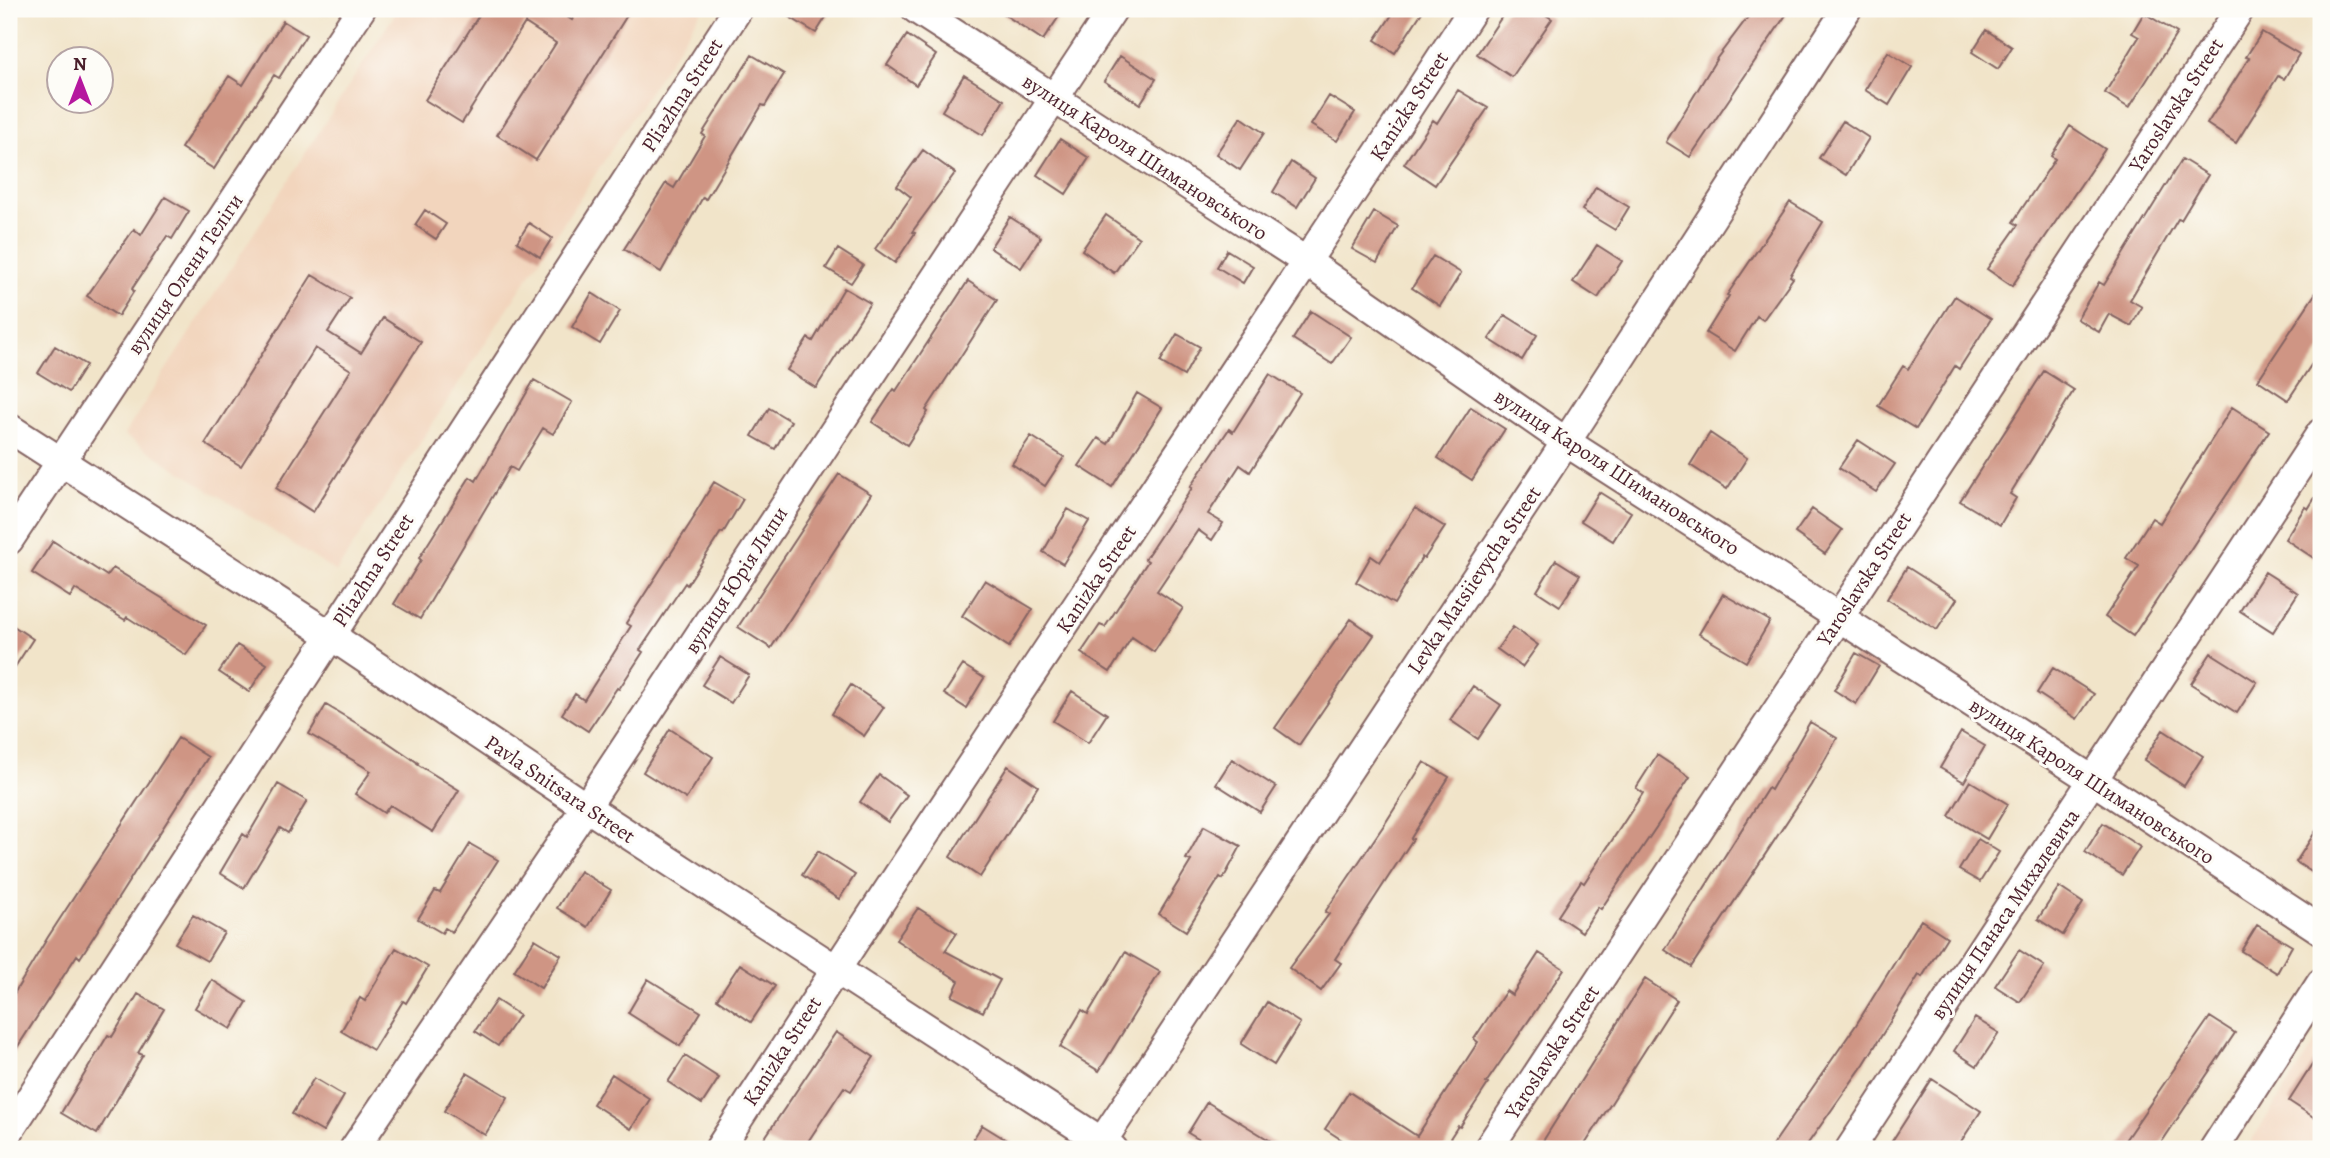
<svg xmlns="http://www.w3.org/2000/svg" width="2330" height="1158" viewBox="0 0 2330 1158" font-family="Alegreya,serif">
<rect width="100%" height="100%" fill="#fdfcf7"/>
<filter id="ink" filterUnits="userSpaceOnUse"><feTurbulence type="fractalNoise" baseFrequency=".0143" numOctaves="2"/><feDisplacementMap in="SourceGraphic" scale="14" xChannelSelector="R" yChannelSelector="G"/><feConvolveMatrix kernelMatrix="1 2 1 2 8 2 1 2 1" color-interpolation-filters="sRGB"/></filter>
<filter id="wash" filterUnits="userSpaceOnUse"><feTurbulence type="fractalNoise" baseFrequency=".00686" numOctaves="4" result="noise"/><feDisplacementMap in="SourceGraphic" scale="28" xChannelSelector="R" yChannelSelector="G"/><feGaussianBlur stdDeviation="1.57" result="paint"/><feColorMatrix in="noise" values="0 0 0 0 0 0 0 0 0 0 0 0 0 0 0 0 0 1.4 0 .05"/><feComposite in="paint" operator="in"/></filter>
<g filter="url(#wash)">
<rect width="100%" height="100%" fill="#f1e4c9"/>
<path fill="#f2d5bd" d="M398,9H703L336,572L124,435Z
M2321,1034V1149H2246Z"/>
<g id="blocks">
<path fill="#cf9584" d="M483,9H555L572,20L579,9H631L536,160L497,135L556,43L525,23L462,123L425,100Z
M776,9H831L816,33Z
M996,9H1064L1043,40Z
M1396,9H1424L1395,53L1375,40Z
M1507,9H1537L1552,19L1512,77L1477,54Z
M1754,9H1790L1690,157L1666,142L1717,58Z
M2144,13L2177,33L2129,108L2105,93L2139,37L2132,33Z
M283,21L306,35L279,78L274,75L214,169L181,148L229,76L243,85Z
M1986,30L2012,47L1998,69L1972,52Z
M2262,32L2299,54L2284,79L2278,76L2236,143L2207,124L2249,58L2246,57Z
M907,35L936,55L916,85L887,65Z
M1888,52L1912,67L1889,105L1865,90Z
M752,55L784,74L765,106L762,105L706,199L703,197L661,272L624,249L666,183L674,188L705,136L702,134Z
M1120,56L1156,79L1140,104L1104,81Z
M964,75L1004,100L983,135L942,111Z
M1458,90L1488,108L1435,185L1404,164L1433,120L1437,123Z
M1329,96L1355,112L1337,141L1311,125Z
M1241,117L1264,133L1240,170L1216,154Z
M1843,121L1869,138L1846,175L1819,158Z
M2070,126L2105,149L2012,286L1987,269L2018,225L2013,222L2055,159L2051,156Z
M1060,139L1089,158L1066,194L1037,175Z
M923,150L955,173L912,232L915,233L895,263L875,249L911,197L897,186Z
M2182,159L2208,175L2181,220L2178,219L2130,300L2142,307L2131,326L2109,314L2099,332L2077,319L2099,282L2104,285Z
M1291,162L1315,178L1297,207L1273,192Z
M1596,187L1629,207L1615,230L1582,210Z
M165,197L189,211L172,239L167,236L132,289L134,291L118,316L87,296L134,229L141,235Z
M1790,202L1823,222L1790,276L1793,278L1763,320L1757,316L1735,351L1706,333L1729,296L1727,295Z
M425,210L446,224L436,239L415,225Z
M1374,212L1398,226L1377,263L1352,249Z
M1106,215L1139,238L1114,273L1082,250Z
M1010,217L1041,237L1021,268L990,248Z
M529,223L552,238L540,257L517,242Z
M1597,245L1622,261L1598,298L1573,282Z
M838,249L863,265L851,283L826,268Z
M1227,250L1253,266L1243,283L1217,267Z
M1433,256L1461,273L1440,306L1412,288Z
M312,275L350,298L328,332L361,353L383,318L421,342L313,512L276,488L351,370L315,348L241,466L205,444Z
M968,281L997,300L926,410L928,412L907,445L872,422L894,389L896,391Z
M2321,285V350L2288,400L2258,380Z
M844,288L870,303L816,388L787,370L808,338L813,341Z
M592,293L620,311L600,344L572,327Z
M1955,296L1991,319L1959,369L1955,366L1916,429L1878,406L1903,366L1908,369Z
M1311,311L1351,337L1332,364L1293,339Z
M1505,315L1537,335L1522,360L1489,339Z
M1177,334L1200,347L1184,376L1160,362Z
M55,346L86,365L69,392L38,373Z
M2044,371L2074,390L2010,494L2016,498L2000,525L1960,501Z
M1270,374L1300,393L1250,472L1240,465L1208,514L1223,523L1212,540L1198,530L1157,591L1183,608L1154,652L1132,637L1110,672L1081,653L1100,625L1105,627L1148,561L1145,559L1192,488L1190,487L1229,429L1233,432Z
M534,380L572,402L553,434L543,428L517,471L510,467L420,619L394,604L421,560L419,558L470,477L476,481Z
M1137,393L1162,408L1112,487L1079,466L1098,438L1108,444Z
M1471,407L1505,429L1472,480L1438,458Z
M2232,407L2269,431L2133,636L2105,617L2139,566L2126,558L2152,518L2160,523Z
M769,408L791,421L775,449L752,436Z
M1710,433L1747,458L1727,489L1690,465Z
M1031,436L1064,457L1045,486L1012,464Z
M1858,440L1895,464L1876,492L1839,468Z
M839,474L871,494L771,648L738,627Z
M714,482L743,499L723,533L721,532L687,585L685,583L640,650L643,652L619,689L617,688L588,731L562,714L575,694L584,700L631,626L626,623L695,516L694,515Z
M2321,488V563L2285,539L2305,507L2308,509Z
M1599,492L1631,512L1613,541L1581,521Z
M1415,508L1445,527L1424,559L1422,557L1394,604L1356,582L1371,556L1380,562Z
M1068,509L1089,521L1063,564L1043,552Z
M1812,509L1842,530L1825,554L1795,533Z
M53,541L107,576L113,568L206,625L186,655L127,617L125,620L75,589L70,597L32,573Z
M1556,560L1580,575L1560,606L1537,591Z
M1907,567L1957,599L1937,630L1887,599Z
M2265,572L2298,593L2273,632L2240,611Z
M985,580L1033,609L1009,647L962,616Z
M1723,594L1770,621L1746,662L1699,634Z
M1351,619L1374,635L1299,745L1275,728Z
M9,623L33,639L9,676Z
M1513,627L1538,645L1522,667L1497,649Z
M237,645L267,664L249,692L219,672Z
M1856,653L1879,666L1856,704L1834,690Z
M2211,653L2257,682L2237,713L2191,684Z
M720,657L749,675L731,703L702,685Z
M963,665L984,678L966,708L944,694Z
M2053,668L2094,694L2077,719L2037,693Z
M851,685L884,707L864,736L832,714Z
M1473,686L1501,705L1478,739L1450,720Z
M1072,691L1107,714L1088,743L1053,721Z
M326,705L383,739L418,763L417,764L459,790L433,832L390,805L384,813L355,794L371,771L309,734Z
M1810,722L1837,738L1811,785L1691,967L1665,950L1768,788L1771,790Z
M670,729L713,757L686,799L643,772Z
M2163,730L2203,756L2184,786L2144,760Z
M1961,732L1985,746L1964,782L1940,768Z
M178,738L208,757L80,958L77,955L9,1060V1002L48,937Z
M1657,755L1690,777L1601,909L1598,907L1582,932L1558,916L1581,881L1584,883L1643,793L1636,788Z
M1232,759L1276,787L1260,812L1216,784Z
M1424,762L1449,777L1411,838L1413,839L1335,959L1341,963L1321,991L1289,968L1329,914L1325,912L1386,822Z
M1008,766L1038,786L980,877L950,857Z
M879,775L907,795L888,822L860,802Z
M1970,781L2008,804L1987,839L1949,816Z
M278,784L307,801L288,833L280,828L244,888L220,873L243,834L247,837Z
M2103,823L2140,847L2122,875L2085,852Z
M2321,823V878L2296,862Z
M1204,826L1241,846L1223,879L1220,877L1186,931L1159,914L1191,861L1186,859Z
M1978,839L1999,852L1980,882L1959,870Z
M470,844L498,860L452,932L445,928L442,933L418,919L435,891L440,893Z
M818,851L855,875L839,899L802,875Z
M580,871L611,890L588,927L557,908Z
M2059,887L2083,903L2063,935L2038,919Z
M918,908L957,933L945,951L1000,980L983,1012L952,996L959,981L896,940Z
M193,915L224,933L207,961L175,943Z
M1921,920L1947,937L1922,977L1919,975L1864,1064L1804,1149H1770L1856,1025Z
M2257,925L2292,946L2277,973L2241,951Z
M535,939L561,955L541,988L514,971Z
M396,948L428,967L406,1003L403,1001L373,1050L341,1031L360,998L365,1001Z
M2019,950L2044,966L2020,1002L1995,986Z
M1125,952L1160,972L1099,1071L1060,1047L1082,1010L1088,1014Z
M1539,953L1564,969L1486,1083L1488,1084L1460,1127L1458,1126L1443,1149H1356L1325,1129L1349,1092L1417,1136L1478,1042L1474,1039L1506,991L1512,995Z
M740,964L775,986L751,1022L717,999Z
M648,979L701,1012L680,1046L628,1013Z
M1645,979L1677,1000L1582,1149H1538Z
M212,980L247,1002L231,1029L195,1008Z
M138,994L164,1009L138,1053L143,1055L97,1134L61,1113L108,1035L112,1037Z
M496,1000L519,1015L498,1046L475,1031Z
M1267,1002L1300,1023L1274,1065L1241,1044Z
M2210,1017L2235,1033L2157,1149H2119Z
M1975,1018L1999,1033L1977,1066L1954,1051Z
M836,1032L874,1057L851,1091L844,1087L803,1149H780L764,1139Z
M2321,1051V1122L2289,1101Z
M685,1056L719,1078L702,1104L668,1082Z
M467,1073L508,1097L485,1135L444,1111Z
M612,1074L650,1099L631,1129L593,1104Z
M314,1078L344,1096L323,1132L292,1114Z
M1932,1079L1981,1111L1956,1149H1887Z
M1207,1102L1284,1149H1215L1188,1133Z
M982,1125L1021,1149H967Z"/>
</g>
</g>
<g filter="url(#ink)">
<use href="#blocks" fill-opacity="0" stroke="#846462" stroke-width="2"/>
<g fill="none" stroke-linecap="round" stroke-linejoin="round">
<g stroke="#846462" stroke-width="32">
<path id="minor" d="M916,9L1307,262L1566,442L2094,781L2321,930
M9,428L330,635L586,807L1113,1149
M9,540L361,9
M9,1131L738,9
M354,1149L586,807L1113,9
M719,1149C966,766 1224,390 1473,9
M1097,1149L1566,442L1847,9
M1488,1149L2240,9
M1850,1149L2321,433
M2214,1149L2321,983"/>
</g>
<use href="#minor" stroke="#fff" stroke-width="28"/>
</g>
</g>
<g text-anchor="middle" stroke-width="6" stroke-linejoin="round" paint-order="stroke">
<g font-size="21" fill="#4a1f2b" stroke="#fdfcf7">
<text transform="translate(682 95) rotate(-57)" y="7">Pliazhna Street</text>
<text transform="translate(2176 105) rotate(-57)" y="7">Yaroslavska Street</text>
<text transform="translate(1409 106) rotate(-57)" y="7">Kanizka Street</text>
<text transform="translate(1145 157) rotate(33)" y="7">вулиця Кароля Шимановського</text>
<text transform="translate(185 274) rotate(-56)" y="7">вулиця Олени Теліги</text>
<text transform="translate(1617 472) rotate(33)" y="7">вулиця Кароля Шимановського</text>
<text transform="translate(373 570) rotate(-57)" y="7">Pliazhna Street</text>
<text transform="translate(1096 579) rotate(-56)" y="7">Kanizka Street</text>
<text transform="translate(1864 579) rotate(-57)" y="7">Yaroslavska Street</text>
<text transform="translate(736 580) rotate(-57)" y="7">вулиця Юрія Липи</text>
<text transform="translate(1474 580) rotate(-56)" y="7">Levka Matsiievycha Street</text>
<text transform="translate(2092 781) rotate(33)" y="7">вулиця Кароля Шимановського</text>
<text transform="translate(560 789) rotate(34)" y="7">Pavla Snitsara Street</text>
<text transform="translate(2005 914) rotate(-56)" y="7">вулиця Панаса Михалевича</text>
<text transform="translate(782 1051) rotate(-57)" y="7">Kanizka Street</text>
<text transform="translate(1552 1052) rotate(-57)" y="7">Yaroslavska Street</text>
</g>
</g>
<rect width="2330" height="1158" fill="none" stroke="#fdfcf7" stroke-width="35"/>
<g transform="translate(80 80)"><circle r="33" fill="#fdfcf7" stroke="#b5a4a5" stroke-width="2"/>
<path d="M0-5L12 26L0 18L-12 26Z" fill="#b5179e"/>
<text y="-10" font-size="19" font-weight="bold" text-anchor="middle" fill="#4a1f2b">N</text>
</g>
</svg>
